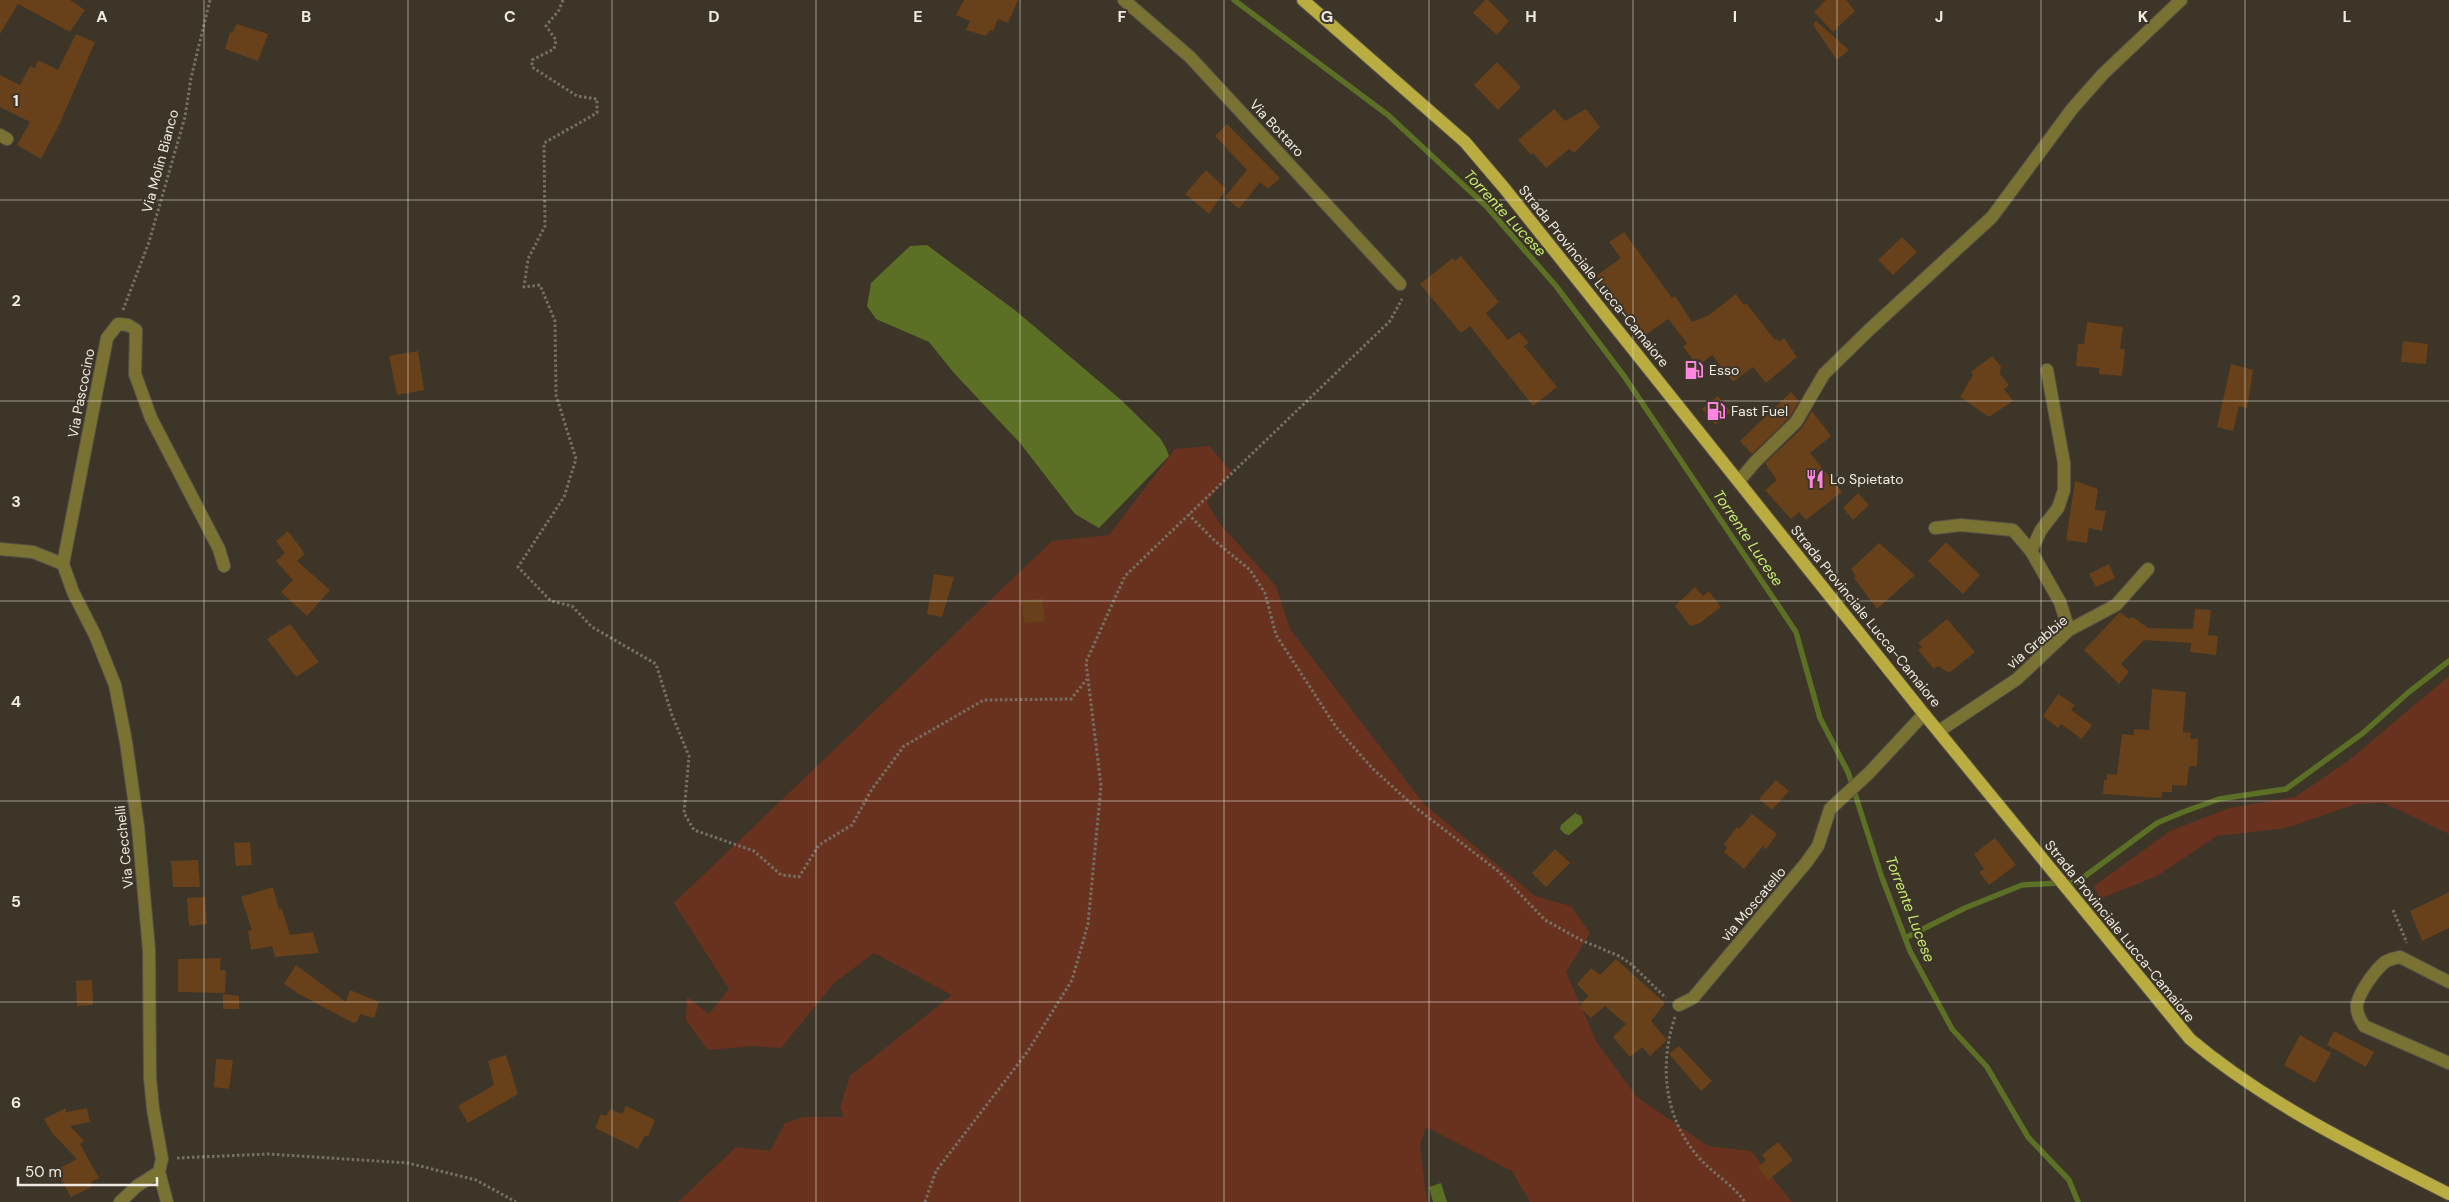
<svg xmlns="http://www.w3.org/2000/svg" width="2449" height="1202" viewBox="0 0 2449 1202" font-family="'DM Sans',sans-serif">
<rect width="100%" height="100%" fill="#3c3528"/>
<path fill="#69321e" d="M1209,446L1232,472L1207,502L1220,524L1276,586L1290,629L1424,804L1535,896L1571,906L1590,933L1566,972L1597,1043L1637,1097L1708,1146L1751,1151L1792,1202H1530L1512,1171L1426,1127L1420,1145L1427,1202H678L736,1147L770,1151L785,1123L804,1117H844L840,1107L850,1076L952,995L874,953L834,983L781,1048L753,1046L708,1050L686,1020L687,997L709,1014L729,989L674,903L1052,541L1109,535L1175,449Z
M2449,676V834L2384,803L2356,804L2286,828L2217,836L2157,876L2100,899L2094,886L2170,831L2229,808L2295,797L2348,761Z"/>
<path fill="#5b7025" d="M927,245L1016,311L1120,399L1160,438L1166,448L1169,456L1099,528L1075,514L1020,443L954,373L929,342L876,319L867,306L871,283L910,246Z
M1575,813L1581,816L1583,823L1569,835L1565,834L1560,829L1561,825Z
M1441,1183L1447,1202H1433L1429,1187Z"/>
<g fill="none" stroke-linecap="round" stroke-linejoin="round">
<path stroke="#5b7025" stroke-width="5.5" d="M1234,0L1388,115L1486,206L1556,286L1624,376L1796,632L1820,718L1848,772L1881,875L1910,951L1952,1029L1987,1067L2028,1137L2069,1180L2078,1202
M1905,938L1965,908L2022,885L2077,882L2157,823L2183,812L2219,799L2286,789L2363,733L2409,692L2449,661"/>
</g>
<path fill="#684019" d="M0,0H70L85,10L70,32L18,4L0,34Z
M964,0H1018L1008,23L998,19L993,31L990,30L986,36L966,30L970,21L956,15Z
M1485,0H1488L1509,21L1497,35L1473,13Z
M1826,0H1846L1855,11L1833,32L1814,12Z
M1816,21L1849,50L1837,60L1813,25Z
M237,24L268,34L258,61L225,49L230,32L232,33Z
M76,34L95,42L60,123L41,159L17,145L30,122L0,107V75L20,85L30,66L35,68L38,60L58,70Z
M1497,62L1521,87L1498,110L1474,85Z
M1554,109L1565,121L1586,109L1600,127L1574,153L1569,149L1546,168L1533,153L1531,155L1518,140Z
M1227,124L1280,178L1268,189L1260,182L1239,209L1225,197L1247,170L1215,136Z
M1206,170L1226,189L1209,214L1185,194Z
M1624,232L1672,298L1675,296L1692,322L1709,315L1736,294L1744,305L1746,303L1775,340L1777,339L1779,342L1784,338L1797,357L1766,383L1753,367L1733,382L1712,355L1698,366L1683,347L1687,343L1668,319L1643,337L1596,276L1621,258L1609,242Z
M1902,237L1917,252L1893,275L1878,260Z
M1461,256L1499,302L1486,313L1508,340L1519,332L1529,343L1524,346L1557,387L1533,406L1470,326L1461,333L1420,284L1453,258L1455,261Z
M2087,322L2123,327L2120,349H2125L2122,376L2099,374V368L2076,366L2078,344H2084Z
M2403,341L2428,344L2426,364L2401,362Z
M418,351L424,390L397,395L389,356Z
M1992,356L2001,366L2000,374L2009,385L2004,389L2013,401L1989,417L1960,397L1973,375L1971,372Z
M2231,364L2253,370L2247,408L2239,406L2233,431L2217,427Z
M1791,392L1799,401L1790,417L1752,454L1740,441Z
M1718,396L1731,412L1715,425L1702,409Z
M1812,411L1831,436L1810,453L1842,492L1806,520L1799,512L1791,519L1765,490L1777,480L1765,463L1802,428Z
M2075,481L2098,489L2095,510L2106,511L2102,531L2089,528L2087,543L2066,540Z
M1858,493L1869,505L1853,520L1843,508Z
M288,531L305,554L297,561L330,590L307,616L281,592L293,580L276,561L285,553L276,541Z
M1946,542L1980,575L1963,594L1928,561Z
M1879,543L1915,575L1877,609L1854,578L1856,576L1851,569Z
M2109,564L2115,578L2096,587L2089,574Z
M934,574L954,577L942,617L927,614Z
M1695,587L1703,596L1709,591L1721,607L1700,623L1690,626L1675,606Z
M1042,598L1045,621L1024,623L1021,601Z
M2195,609L2211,610L2208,635L2218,636L2216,655L2190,652L2191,643L2144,640L2121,664L2129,672L2119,684L2084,650L2120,612L2129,619L2133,617L2148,628L2193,629Z
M1947,619L1975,652L1949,673L1938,666L1934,669L1918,650L1922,647L1918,643Z
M290,624L319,662L296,677L267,639Z
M2152,689L2186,692L2183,732L2191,733L2190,739H2198L2197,766H2189L2187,786L2172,785V792H2162L2161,798L2103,794L2104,780H2107V774L2117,775L2122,734L2134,735V729L2149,730Z
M2058,694L2075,705L2071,710L2092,725L2082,739L2061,724L2058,728L2043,716Z
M1776,780L1789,791L1772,810L1759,799Z
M1752,814L1777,834L1766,849L1763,846L1744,869L1724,852L1727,848L1724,844L1737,827L1739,829Z
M1995,838L2016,865L1989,885L1979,872L1984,869L1974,854Z
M250,842L252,865L236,866L234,843Z
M1555,849L1570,863L1546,887L1532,873Z
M198,860L200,887H173L171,861Z
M273,887L279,909H282L290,935L313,932L319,953L275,957L272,946L251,950L248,931L252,930L241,897Z
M2449,892V928L2422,941L2410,911Z
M205,897L207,924L189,926L187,898Z
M221,958L220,970H224L226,972L225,993L178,992V959Z
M1616,959L1665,1003L1651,1021L1667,1040L1650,1056L1642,1047L1630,1057L1613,1037L1626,1024L1605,1006L1591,1018L1579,1007L1588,996L1577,984L1591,968L1600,975Z
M296,965L346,1002L350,990L379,1002L374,1018L360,1014L357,1022L353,1023L299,994L284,984Z
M92,980L93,1005L77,1006L76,981Z
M223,994L239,996V1009H223Z
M2334,1031L2374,1052L2366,1067L2327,1045Z
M2300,1035L2331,1053L2315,1083L2284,1065Z
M1679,1046L1712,1081L1701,1091L1669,1054Z
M506,1055L518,1094L468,1123L458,1106L494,1085L488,1061Z
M216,1059L233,1060L229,1089L214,1087Z
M626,1106L655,1120L648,1137L645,1135L638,1149L595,1128L601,1114L606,1116L610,1109L622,1114Z
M66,1108V1112L87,1108L90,1122L70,1126L84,1141L80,1144L99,1178L91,1182L93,1186L71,1197L56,1170L77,1159L52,1133L44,1119Z
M1778,1142L1793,1160L1768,1180L1758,1168L1766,1160L1762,1155Z"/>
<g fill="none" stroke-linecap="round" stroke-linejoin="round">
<g stroke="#585246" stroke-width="14">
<path id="minor" d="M1124,0L1190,57L1400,284
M0,135L7,139
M2047,370L2064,463V490L2058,508L2041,530L2031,551L2060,602L2069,630
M1739,481L1755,462L1796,422L1824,374L1869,330L1992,217L2072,109L2103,74L2181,0
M1935,528L1961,525L2013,530L2031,551
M0,549L33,552L63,564L73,592L95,635L115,685L126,742L138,827L149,950L150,1078L153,1109L162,1159L159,1172L167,1202
M63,564L107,338L118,324L128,325L136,330L135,374L151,418L219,549L224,566
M1939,731L2017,679L2069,630L2116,605L2148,569
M2449,982L2400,957C2395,958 2390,959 2385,962C2375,970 2360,991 2357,1004C2356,1013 2360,1019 2364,1026L2449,1063
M1679,1005L1693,998L1806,863L1818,846L1830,809L1869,773L1924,714
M120,1202L137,1186L159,1172"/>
</g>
<g stroke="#585246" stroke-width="14">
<path id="major" d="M1303,0L1465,142L1505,189L1924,714L2190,1039C2267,1104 2359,1148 2449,1194"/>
</g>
<path stroke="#777165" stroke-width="3" stroke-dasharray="2.5 2.5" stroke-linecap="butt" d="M563,0L559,10L546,26L556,40L554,49L532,60V67L577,96L597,99V113L544,143L545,226L528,259L524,287L540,285L555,321L556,395L576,459L564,497L518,567L551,601L572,606L592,627L656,664L672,715L689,756L684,813L694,830L754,851L781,875L799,877L819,845L852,825L872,789L904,746L984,700L1071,699L1087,679
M123,310L149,242L185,117L191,78L210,0
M1188,514L1216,542L1250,570L1265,593L1276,635L1336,727L1372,768L1416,808L1498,871L1545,920L1581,940L1619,956L1631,964L1666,998
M2393,910L2407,943
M1675,1017C1658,1067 1665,1121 1701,1160C1715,1175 1733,1185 1745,1202
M177,1158L268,1154L408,1163L476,1180L516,1202
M925,1202L936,1171L1028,1051L1072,980L1088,924L1101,786L1086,662L1125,576L1390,321L1402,299"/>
<use href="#minor" stroke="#7a7233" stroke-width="12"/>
<use href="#major" stroke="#b9ac40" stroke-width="12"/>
</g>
<path fill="none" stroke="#eeeae2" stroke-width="1" stroke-opacity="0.55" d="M204,0V1202M408,0V1202M612,0V1202M816,0V1202M1020,0V1202M1224,0V1202M1429,0V1202M1633,0V1202M1837,0V1202M2041,0V1202M2245,0V1202M0,200H2449M0,401H2449M0,601H2449M0,801H2449M0,1002H2449"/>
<defs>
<g id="fuel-bare" transform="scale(1.5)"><path d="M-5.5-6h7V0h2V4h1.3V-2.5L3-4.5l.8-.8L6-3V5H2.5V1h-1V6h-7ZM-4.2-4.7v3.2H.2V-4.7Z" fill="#fe85e0" stroke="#3c3528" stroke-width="2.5" paint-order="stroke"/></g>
<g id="restaurant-bare" transform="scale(1.5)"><path d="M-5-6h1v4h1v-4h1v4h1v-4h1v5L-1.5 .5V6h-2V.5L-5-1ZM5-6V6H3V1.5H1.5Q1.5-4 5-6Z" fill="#fe85e0" stroke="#3c3528" stroke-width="2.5" paint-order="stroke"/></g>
</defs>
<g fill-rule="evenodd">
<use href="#fuel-bare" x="1694" y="370"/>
<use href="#fuel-bare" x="1716" y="411"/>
<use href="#restaurant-bare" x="1815" y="479"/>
</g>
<g text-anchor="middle" stroke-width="4" stroke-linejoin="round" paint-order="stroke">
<g font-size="14" fill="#eeeae2" stroke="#3c3528">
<text transform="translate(1277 128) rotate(47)" y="5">Via Bottaro</text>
<text transform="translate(160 161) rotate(-75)" y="5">Via Molin Bianco</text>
<text transform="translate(1594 276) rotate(51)" y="5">Strada Provinciale Lucca-Camaiore</text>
<text transform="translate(81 393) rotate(-79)" y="5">Via Pascocino</text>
<text transform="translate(1866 616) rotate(51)" y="5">Strada Provinciale Lucca-Camaiore</text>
<text transform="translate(2037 642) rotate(-40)" y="5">via Grabbie</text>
<text transform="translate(124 847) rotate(-96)" y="5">Via Cecchelli</text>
<text transform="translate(1753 904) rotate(-50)" y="5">via Moscatello</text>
<text transform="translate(2120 931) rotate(51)" y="5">Strada Provinciale Lucca-Camaiore</text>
</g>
<g font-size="14" fill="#eeeae2" stroke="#3c3528" text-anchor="start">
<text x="1709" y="375">Esso</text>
<text x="1731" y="416">Fast Fuel</text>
<text x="1830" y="484">Lo Spietato</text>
</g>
<g font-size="15" font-style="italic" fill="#c7ed6e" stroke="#3c3528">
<text transform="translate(1505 213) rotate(47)" y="5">Torrente Lucese</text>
<text transform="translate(1748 538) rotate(56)" y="5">Torrente Lucese</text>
<text transform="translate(1910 909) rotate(69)" y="5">Torrente Lucese</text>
</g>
</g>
<g font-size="16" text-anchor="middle" font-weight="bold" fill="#eeeae2" stroke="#3c3528" stroke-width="4" stroke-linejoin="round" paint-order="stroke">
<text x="102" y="22">A</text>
<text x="306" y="22">B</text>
<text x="510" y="22">C</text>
<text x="714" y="22">D</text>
<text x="918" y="22">E</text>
<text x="1122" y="22">F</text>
<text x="1327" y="22">G</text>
<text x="1531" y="22">H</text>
<text x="1735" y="22">I</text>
<text x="1939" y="22">J</text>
<text x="2143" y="22">K</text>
<text x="2347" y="22">L</text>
<text x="16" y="106">1</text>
<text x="16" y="306">2</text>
<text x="16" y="507">3</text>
<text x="16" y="707">4</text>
<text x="16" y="907">5</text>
<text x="16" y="1108">6</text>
</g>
<path d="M18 1177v8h139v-8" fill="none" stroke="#eeeae2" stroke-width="2.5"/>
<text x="25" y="1177" font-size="15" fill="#eeeae2" stroke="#3c3528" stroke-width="4" paint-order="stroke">50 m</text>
</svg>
